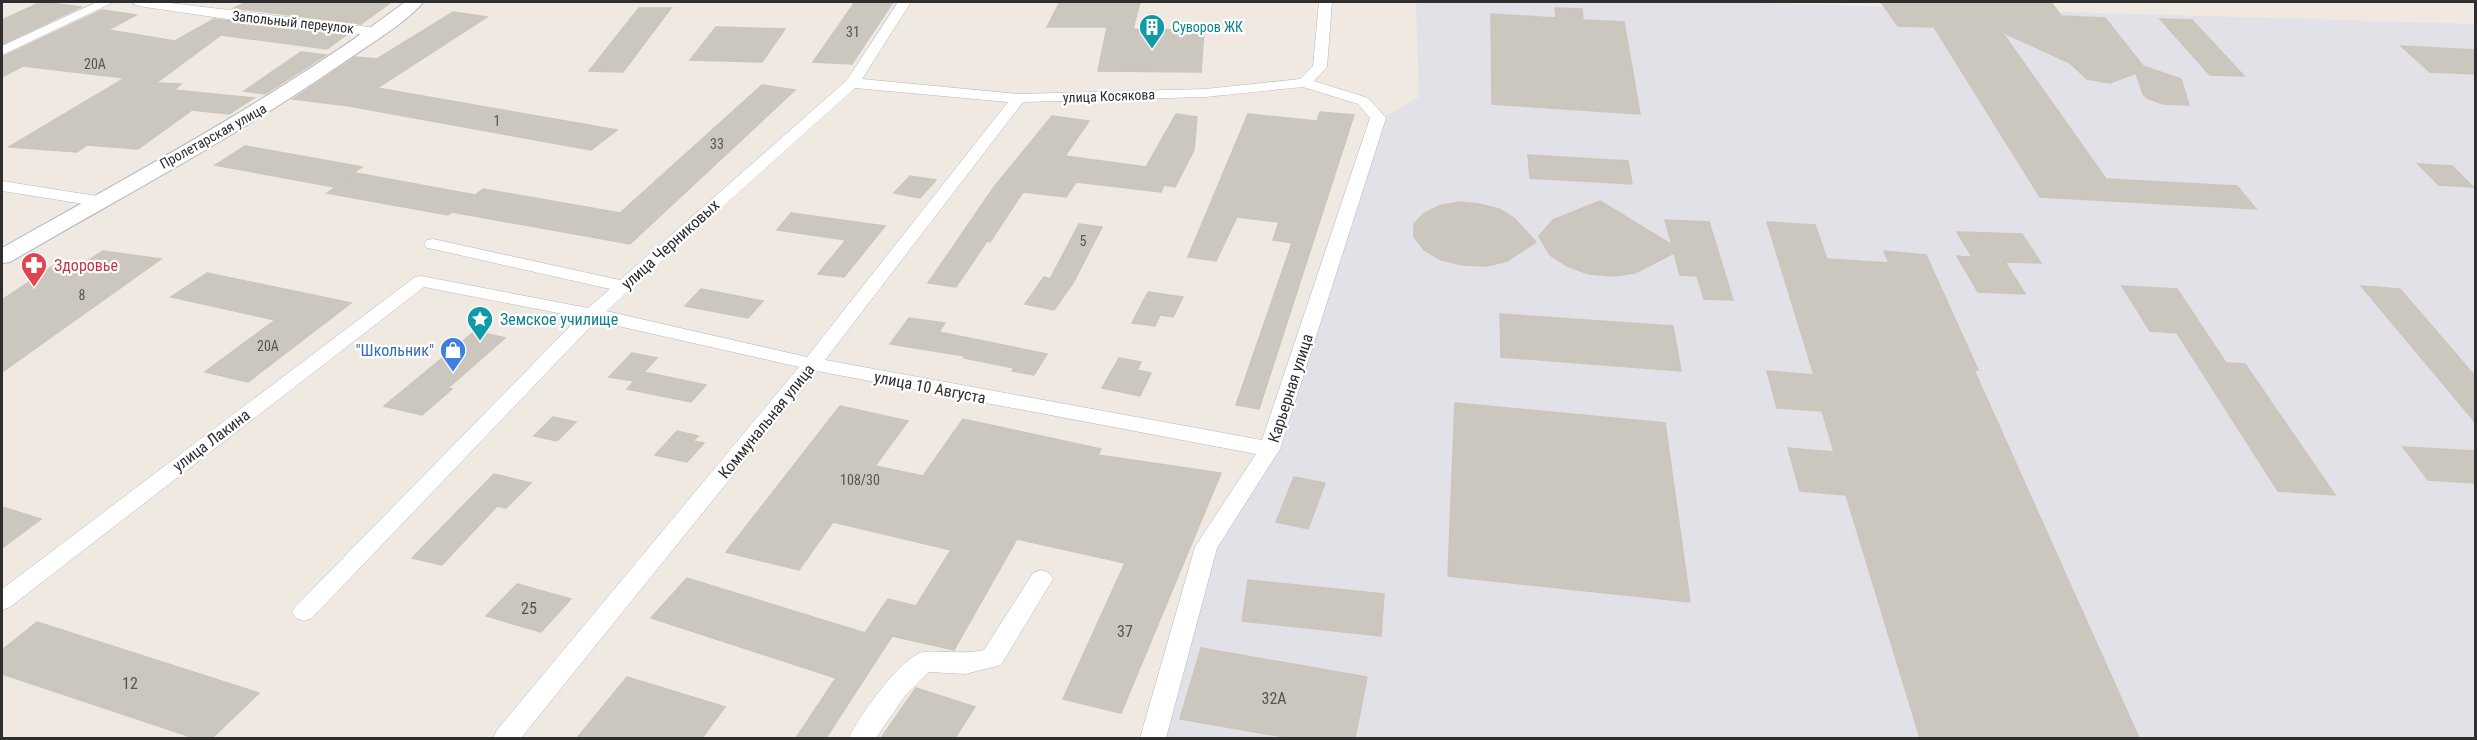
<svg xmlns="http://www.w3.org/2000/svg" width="2477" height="740" viewBox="0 0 2477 740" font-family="'Roboto Condensed',sans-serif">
<rect width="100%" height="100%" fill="#efe9e1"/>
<path fill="#e3e1e8" d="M1419,2H1728L2475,24V738H1160L1213,549L1275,451L1382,118L1419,97L1416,4Z"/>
<path fill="#cbc7bf" stroke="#cbc5ba" stroke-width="1.5" d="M41,2L81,7L2,44V20Z
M247,2H361L390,3L361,24L234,8Z
M855,2H893L852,64L813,62Z
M1060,2H1140L1133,29L1204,30L1201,72L1098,71L1107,27H1047Z
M1881,2H2051L2061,16L2105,18L2143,66L2181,79L2189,105L2163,104L2147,98L2143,94L2136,73L2110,83L2087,79L2070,63L2002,32L2106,179L2237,186L2256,209L2040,197L1934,27L1898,26Z
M639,8H671L623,72L589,71Z
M1555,8L1582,9L1583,20L1624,22L1640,114L1492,104L1491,14L1556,18Z
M102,10L136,15L108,30L175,41L214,19L346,35L327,49L221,35L156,83L181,84L174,90L254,98L229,114L192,110L138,149L87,145L77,152L9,147L125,78L23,66L2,77V57Z
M453,12L487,17L377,88L617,130L591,150L349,106L293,99L355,57L377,59Z
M2160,19L2192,20L2244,76L2210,75Z
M716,27L785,29L762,62L690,60Z
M2401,46L2475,50V74L2430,72Z
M301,52L326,55L265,94L244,91Z
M762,85L795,90L630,244L452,212L448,215L327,193L356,173L475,195L483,189L620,213Z
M1320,112L1354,115L1259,409L1236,405L1292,243L1273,240L1279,222L1237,217L1216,261L1188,257L1248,114L1317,121Z
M1176,114L1197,117L1194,150L1175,187L1164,185L1161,192L1076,182L1066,197L1023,192L990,242L987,241L956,287L928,283L994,187L1052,116L1089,121L1065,156L1146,167Z
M245,146L362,167L334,187L215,165Z
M1528,155L1628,161L1632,184L1530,178Z
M2418,164L2452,166L2473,187L2439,185Z
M910,176L936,180L920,198L894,193Z
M1600,201L1672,245L1665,220L1709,222L1733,300L1704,299L1697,276L1680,275L1674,253L1635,273L1613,276L1589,274L1567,266L1550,255L1539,236L1553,220Z
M1459,202L1479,204L1499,209L1514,218L1536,242L1507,261L1487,266L1463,265L1441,260L1424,250L1414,237V224L1423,214L1439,206Z
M791,213L885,226L844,277L818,274L846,240L777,230Z
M1767,222L1815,225L1827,259L1889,263L1884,251L1926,255L1978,370H1974L2139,738H1920L1846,495L1800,491L1788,448L1834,452L1822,411L1777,408L1767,371L1814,375Z
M1079,224L1102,227L1073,283L1054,310L1025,304L1044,277L1050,279Z
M1957,232L2022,234L2041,263L2005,262L2025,294L1978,292L1957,256L1972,257Z
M103,251L161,259L2,372V300L56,264L78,267Z
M207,273L351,303L248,382L205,372L275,320L171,297Z
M2122,286L2177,289L2226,363L2245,364L2335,495L2278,491L2177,333L2150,331Z
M2361,286L2400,289L2475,376V422Z
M701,289L763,301L748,318L685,306Z
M1148,292L1183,297L1173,317L1160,315L1155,326L1132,323Z
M1500,314L1673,326L1681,371L1501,357Z
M909,318L945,323L939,332L1047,354L1034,375L1012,371L1014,368L964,358L965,356L890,344Z
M475,331L505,338L448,388L452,389L422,415L384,406Z
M632,353L657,358L644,372L706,385L691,402L627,389L634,381L609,377Z
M1119,358L1141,362L1137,370L1151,373L1140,396L1102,388Z
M1455,403L1665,423L1690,602L1448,576Z
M840,406L908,421L875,466L923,476L963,419L1101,449L1098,455L1221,473L1121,713L1063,699L1125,563L1017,539L954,650L892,636L826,738H796L836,678L651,618L687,578L865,633L888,599L916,606L951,550L833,522L799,570L726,552Z
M553,417L576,422L557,441L534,436Z
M677,431L698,436L693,441L704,443L687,462L655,455Z
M2403,447L2475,451V483L2428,480Z
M494,474L531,483L506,508L497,506L442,565L412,558Z
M1294,477L1325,483L1308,529L1276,522Z
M2,507L41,519L2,548Z
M1248,580L1384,594L1381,636L1242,621Z
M517,584L571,599L541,632L486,616Z
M37,622L259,693L212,738H194L2,674V650Z
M1201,648L1367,677L1355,738H1290L1180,719Z
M627,677L725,707L702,738H577Z
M916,688L975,707L955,738H881Z"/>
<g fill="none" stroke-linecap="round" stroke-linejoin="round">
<g stroke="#b4b7c1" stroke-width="1">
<path id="minor" d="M97,2H114L2,55V46Z
M131,2H162L377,28L384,32L377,36L241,21L138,6Z
M898,2H911L862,79L1019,94L1205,89L1300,79L1313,66L1319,2H1332L1327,67L1314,81L1368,98L1386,118L1280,449L1217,548L1166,738H1140L1195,547L1256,454L817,371L521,738H493L497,730L799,367L596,321L312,618L304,621L296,618L292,612L296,606L579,317L424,287L10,607L2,610V589L415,277L421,276L588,308L610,289L433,249L427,248L424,244L427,240L433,239L620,280L847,80ZM1303,87L1358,104L1370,118L1262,440L825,360L1023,102L1205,97ZM855,88L1008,102L807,357L606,311Z
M2,181L97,196L105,201L97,206L2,191Z
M1041,570L1049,573L1053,579L1001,665L965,674L929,672L905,696L876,738H849C857,719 903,654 924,652C945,650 961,655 984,650L1033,573Z"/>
</g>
<g stroke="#b4b7c1" stroke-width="2">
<path id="tertiary" d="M405,2H423C411,19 366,47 347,60C240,135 123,196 10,262L2,263V248C139,170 279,97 405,2Z"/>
</g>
<use href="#minor" fill="#fff" fill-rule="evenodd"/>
<use href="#tertiary" fill="#fff" fill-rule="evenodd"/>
</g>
<defs>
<g id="building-pin" transform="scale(1.35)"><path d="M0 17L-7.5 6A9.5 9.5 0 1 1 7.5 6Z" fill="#0f9aa8" stroke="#fff"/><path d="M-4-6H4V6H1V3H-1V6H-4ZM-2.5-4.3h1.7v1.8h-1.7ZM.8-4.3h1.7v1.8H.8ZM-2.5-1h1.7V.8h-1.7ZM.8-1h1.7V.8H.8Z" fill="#fff"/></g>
<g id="pharmacy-pin" transform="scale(1.35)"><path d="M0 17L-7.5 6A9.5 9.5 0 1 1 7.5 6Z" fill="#e0444e" stroke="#fff"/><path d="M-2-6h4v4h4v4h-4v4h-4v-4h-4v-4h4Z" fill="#fff"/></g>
<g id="sight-pin" transform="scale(1.35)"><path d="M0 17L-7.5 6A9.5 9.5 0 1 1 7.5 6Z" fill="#0f9aa8" stroke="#fff"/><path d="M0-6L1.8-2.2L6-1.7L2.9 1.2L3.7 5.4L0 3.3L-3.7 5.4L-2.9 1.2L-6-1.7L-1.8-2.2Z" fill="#fff"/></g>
<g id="shop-pin" transform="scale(1.35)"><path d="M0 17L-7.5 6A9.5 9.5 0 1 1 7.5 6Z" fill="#3f7fe0" stroke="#fff"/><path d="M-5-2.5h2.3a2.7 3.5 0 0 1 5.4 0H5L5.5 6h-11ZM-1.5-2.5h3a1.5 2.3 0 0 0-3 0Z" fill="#fff"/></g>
</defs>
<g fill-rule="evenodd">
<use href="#building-pin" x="1152" y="27"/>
<use href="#pharmacy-pin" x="34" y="265"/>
<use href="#sight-pin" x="480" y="319"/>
<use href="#shop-pin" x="453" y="350"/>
</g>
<g text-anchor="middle" stroke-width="4.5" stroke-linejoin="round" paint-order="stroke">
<g font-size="14" fill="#2e2e2e" stroke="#fff">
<text transform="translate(293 22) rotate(6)" y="5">Запольный переулок</text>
<text transform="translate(1109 96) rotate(-2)" y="5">улица Косякова</text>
<text transform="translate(213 136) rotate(-29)" y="5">Пролетарская улица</text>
</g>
<g font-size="14" fill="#0d838f" stroke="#fff" text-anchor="start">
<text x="1172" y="32">Суворов ЖК</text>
</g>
<g font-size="14" fill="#555452">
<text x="853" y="37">31</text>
<text x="95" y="69">20А</text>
<text x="497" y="126">1</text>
<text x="717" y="149">33</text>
<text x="1083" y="246">5</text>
<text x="82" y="300">8</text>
<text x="268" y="351">20А</text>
<text x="860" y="485">108/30</text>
</g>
<g font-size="16" fill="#2e2e2e" stroke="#fff">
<text transform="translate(670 244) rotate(-42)" y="6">улица Черниковых</text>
<text transform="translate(930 387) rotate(11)" y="6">улица 10 Августа</text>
<text transform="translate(1290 388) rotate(-72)" y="6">Карьерная улица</text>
<text transform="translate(766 421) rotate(-51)" y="6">Коммунальная улица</text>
<text transform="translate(211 440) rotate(-37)" y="6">улица Лакина</text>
</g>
<g font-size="16" fill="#be3a42" stroke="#fff" text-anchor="start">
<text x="54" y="271">Здоровье</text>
</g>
<g font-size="16" fill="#0d838f" stroke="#fff" text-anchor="start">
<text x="500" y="325">Земское училище</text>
</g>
<g font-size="16" fill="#366cbe" stroke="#fff" text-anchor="end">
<text x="434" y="356">"Школьник"</text>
</g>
<g font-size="16" fill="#555452">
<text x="529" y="614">25</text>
<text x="1125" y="637">37</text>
<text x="130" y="689">12</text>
<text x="1274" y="704">32А</text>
</g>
</g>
<rect width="2477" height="740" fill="none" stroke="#2e2e2e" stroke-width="6"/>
</svg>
